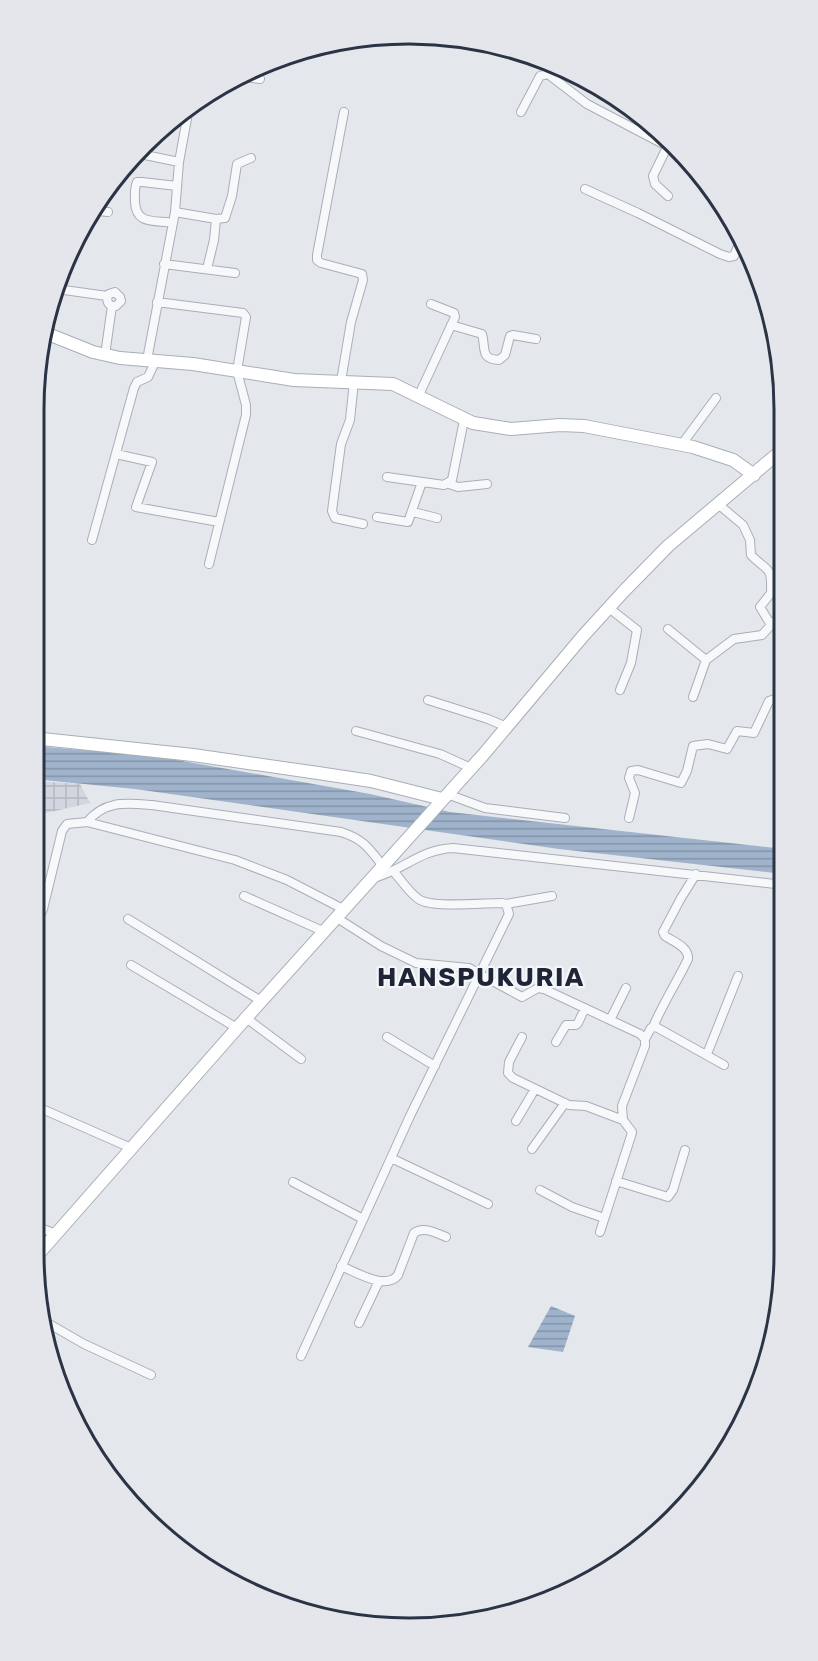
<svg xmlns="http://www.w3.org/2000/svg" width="818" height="1661" viewBox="0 0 818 1661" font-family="Rubik,sans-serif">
<defs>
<pattern id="industrial-grid" width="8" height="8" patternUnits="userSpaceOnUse" patternTransform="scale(1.5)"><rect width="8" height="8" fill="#d2d6de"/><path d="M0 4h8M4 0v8" fill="none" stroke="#b4b8c0"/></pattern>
<pattern id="water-rules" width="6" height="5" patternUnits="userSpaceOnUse" patternTransform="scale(1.5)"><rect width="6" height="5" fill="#9fb4cc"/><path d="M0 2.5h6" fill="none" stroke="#8293a7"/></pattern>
</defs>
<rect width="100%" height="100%" fill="#e4e7ec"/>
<path fill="url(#industrial-grid)" d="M33,781L80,784L90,803L33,816Z"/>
<path fill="url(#water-rules)" d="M33,746L154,756L370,794L450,812L784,849V874L559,849L135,789L33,779Z
M551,1306L575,1316L563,1352L528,1347Z"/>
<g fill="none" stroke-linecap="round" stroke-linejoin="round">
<g stroke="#a9aeb7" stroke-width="10">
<path id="street" d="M242,77L260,79
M521,112L540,76L548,74L587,104L667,146
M142,145V152L145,155L179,162
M585,189L638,213L720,254L729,257L734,256L741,239
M668,196L655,184L653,176L669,143
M719,202L720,201
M98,211L108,212
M175,212L216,219L225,218L232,196L237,164L251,158
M173,223C154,220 136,225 135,202C135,195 134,189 137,182H142L177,186
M164,264L235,273
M207,269L214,240L216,219
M57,289L107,296
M157,302L243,313L246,317L237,371L246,405V415L209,564
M451,325L482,334C486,349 480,359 499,360L505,355L510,336L513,335L536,339
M105,355L112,306C107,304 106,299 109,294L115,292L120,297L121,301L116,306H112
M147,360L175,212L179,162L188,113
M341,381L351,322L363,280L362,274L321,263L317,260V255L344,112
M354,381L350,420L341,444L332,511L335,518L363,524
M418,397L455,317L454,313L431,304
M682,444L716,398
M116,454L152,462L136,507L219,522
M387,477L444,485L452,480L464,420
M449,484L458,487L487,484
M413,512L437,518
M377,517L408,522L422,482
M92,540L134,388L137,382L148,377L156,360
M609,608L637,630L631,663L620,690
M771,622L779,625L783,630
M668,629L706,660
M693,697L706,660L734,639L762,635L771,625L760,607L771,593C772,564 768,573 751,555L750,540L743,525L718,504
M428,700L488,719L507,727
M356,731L440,754L471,768
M447,794L485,808L565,818
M629,818L635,793L629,778L631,771L638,770L681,783L687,771L693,746L708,744L727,749L737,731L754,733L769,701L783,696
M87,822C105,800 126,803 152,805L341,832C363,839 369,848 382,865
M373,878C405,870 418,850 453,848L784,885
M244,896L325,932
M506,904L552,896
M33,916L40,915L43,909L62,831L67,824L87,822L235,860L287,880L345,910
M337,918L381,946L416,963L469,968L522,997L538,988L544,989L640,1034L645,1039V1046L622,1106L623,1120L632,1132L631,1136L600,1232
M128,919L261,1001
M131,965L237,1028
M246,1018L301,1059
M610,1020L626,988
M653,1027C663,1003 677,982 688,959C689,947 674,942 665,936L663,932L681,898L696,874
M387,1037L435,1066
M522,1037L509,1062L508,1073L513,1078L569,1105L586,1106L623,1120
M645,1039L651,1028L656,1027L724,1065
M556,1042L566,1025H576L578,1023L585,1008
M707,1054L738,976
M33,1105L131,1148
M516,1121L535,1089
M532,1149L565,1103
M391,1158L488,1204
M616,1181L668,1197L673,1190L685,1150
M293,1182L363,1219
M540,1190L572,1207L604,1218
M33,1225L56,1234
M341,1266C356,1272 386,1291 398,1275L414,1233C424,1226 436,1233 446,1237
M44,1321L84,1344L151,1375
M359,1323L379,1281
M301,1356L410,1116L509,914L506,904L502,903C484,903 434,908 420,900C410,894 402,881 394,872"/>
</g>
<g stroke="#a9aeb7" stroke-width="14">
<path id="secondary" d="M48,334L93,352L120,358L193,364L294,380L393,384L473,423L511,429L560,425L584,426L693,447L733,460L754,475
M33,738L193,755L318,773L371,781L442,799
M34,1259L246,1018L483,755L583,636L624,591L668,546L782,450"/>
</g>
<use href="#street" stroke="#f7f8fa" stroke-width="8"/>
<use href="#secondary" stroke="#fff" stroke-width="12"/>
</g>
<g text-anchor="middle" stroke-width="4.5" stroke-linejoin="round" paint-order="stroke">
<g font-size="26" font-weight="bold" letter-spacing="1.5" fill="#1d2536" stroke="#f4f6f9">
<text x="481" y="986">HANSPUKURIA</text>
</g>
</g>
<path d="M0 0H818V1661H0ZM409 44H409A365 365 0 0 1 774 409V1253A365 365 0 0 1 409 1618H409A365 365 0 0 1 44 1253V409A365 365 0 0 1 409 44Z" fill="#e4e6eb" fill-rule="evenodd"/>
<path fill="none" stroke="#2b3445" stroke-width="3" d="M409 44H409A365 365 0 0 1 774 409V1253A365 365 0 0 1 409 1618H409A365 365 0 0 1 44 1253V409A365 365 0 0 1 409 44Z"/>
</svg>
